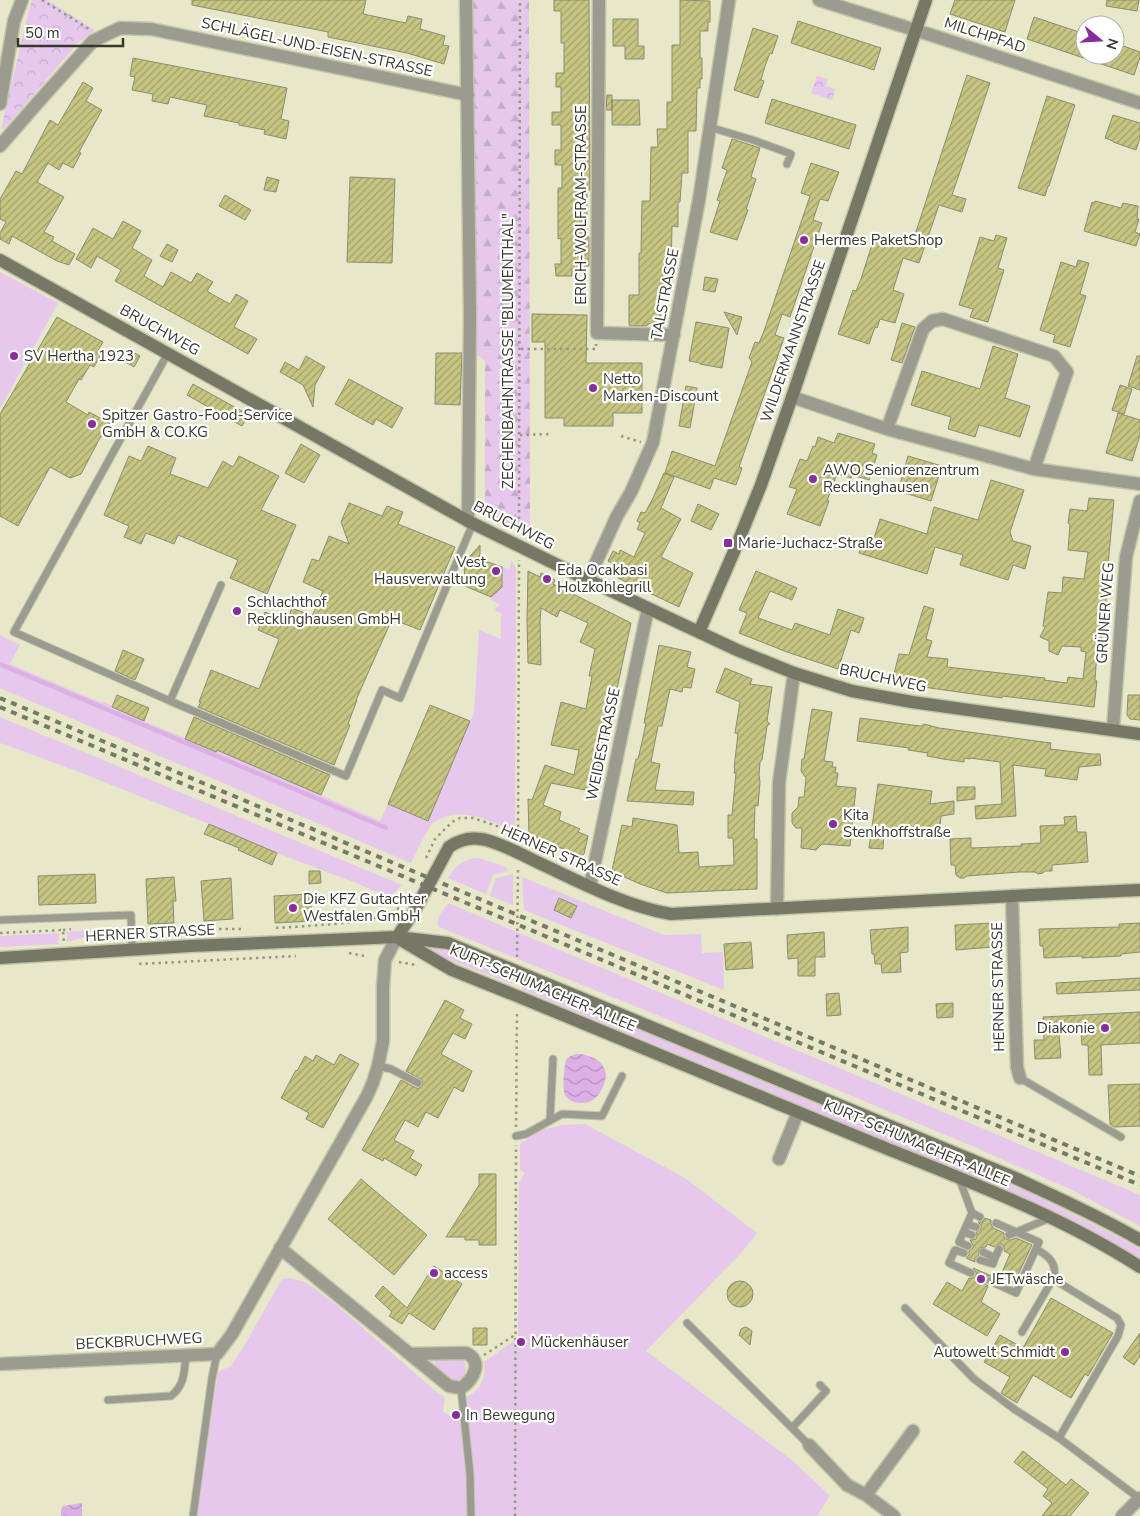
<svg xmlns="http://www.w3.org/2000/svg" width="1140" height="1516" viewBox="0 0 1140 1516" font-family="'Nunito Sans',sans-serif">
<defs>
<pattern id="forest-firs" width="22" height="20" patternUnits="userSpaceOnUse" patternTransform="scale(1.25)"><rect width="22" height="20" fill="#e6c8ec"/><path d="M5 1l3.5 6h-7zM16 11l3.5 6h-7z" fill="#c6accb"/></pattern>
<pattern id="park-crowns" width="20" height="18" patternUnits="userSpaceOnUse" patternTransform="scale(1.25)"><rect width="20" height="18" fill="#e6c8ec"/><path d="M2 6a3 3 0 1 1 6 0M12 15a3 3 0 1 1 6 0" fill="none" stroke="#c6accb"/></pattern>
<pattern id="water-waves" width="16" height="10" patternUnits="userSpaceOnUse" patternTransform="scale(1.25)"><rect width="16" height="10" fill="#ddb0e5"/><path d="M0 5q4-4 8 0t8 0" fill="none" stroke="#b490ba"/></pattern>
<pattern id="building-hatch" width="6" height="6" patternUnits="userSpaceOnUse" patternTransform="scale(1.25)"><rect width="6" height="6" fill="#c6c581"/><path d="M-1 1l2-2M0 6l6-6M5 7l2-2" fill="none" stroke="#a2a16a"/></pattern>
</defs>
<rect width="100%" height="100%" fill="#e7e7c9"/>
<path fill="#e6c8ec" d="M0,272L58,303L0,409Z
M511,560L516,569L515,826L513,828L510,829C489,821 467,809 445,817C441,818 434,821 432,824C424,835 417,851 411,863L0,688V635L20,645L10,664L102,703L103,702L113,706L112,708L185,738V739L215,752L217,750L380,821L388,804L428,821L474,713L479,630L501,639V613L494,610L500,604L491,600V597L502,587V567L510,569Z
M0,717L402,885L389,897L356,883L277,853L209,824L74,770L0,743Z
M479,858L506,867L508,871L493,875L486,894L448,878C455,865 464,859 479,858Z
M513,874V905L490,896L496,878Z
M522,877L664,935L701,934L702,953L723,952L724,990L524,910Z
M448,903L1140,1195V1226L1070,1189L979,1149L684,1026L439,927C434,919 443,911 448,903Z
M89,930V936L67,942V932Z
M59,933L58,944L0,947V936Z
M432,948L446,951L511,977L512,984L430,952Z
M521,981L1030,1193L1104,1230L1140,1249V1258L1083,1226L1026,1199L522,989Z
M585,1124L685,1178L757,1233L742,1252L646,1351L793,1461L830,1496L817,1516H197L218,1372L231,1366L243,1348L282,1279L290,1278L304,1282L314,1288L334,1303L439,1394L445,1397L443,1412L468,1423L466,1397C480,1392 487,1376 484,1362L518,1338L519,1183L525,1173L520,1170V1144L541,1130L563,1125Z
M456,1358L463,1360C470,1371 463,1385 449,1379C444,1376 438,1369 434,1365L436,1359Z"/>
<path fill="url(#forest-firs)" d="M472,0H529L530,537L485,510V361L475,353L474,106Z"/>
<path fill="url(#park-crowns)" d="M32,0H47L95,30L78,43L4,129H1L28,14Z
M817,76L828,79L826,86L835,89L832,100L811,93Z"/>
<path fill="url(#water-waves)" d="M576,1054C593,1054 612,1065 604,1084C602,1090 598,1096 593,1100C585,1105 570,1104 565,1095C562,1089 564,1067 566,1060C568,1057 572,1055 576,1054Z
M82,1503V1516H61V1510L63,1506Z"/>
<g fill="none" stroke-linecap="round" stroke-linejoin="round">
<path stroke="#ddb0e5" stroke-width="4.5" d="M0,664L386,828"/>
</g>
<path fill="url(#building-hatch)" stroke="#8c8c71" d="M192,0H366L363,14L406,23L408,16L422,19L420,29L445,36L443,45L449,46L444,64L407,53L328,37V32L192,5Z
M554,0H589L590,190H587V237H589V266H577L576,270H572V276H556L555,264H561V238L558,239V188H562V165H555V150H561V125H552V112H561V87H556V73H564V43H561V11H554Z
M680,0L710,1V22H708V31H700V58H702V79H700V88H697L696,131H688V173H682L680,202H678V227L672,226L671,276H670L669,282H667V288H660L661,323L647,324V326H630L629,324V295H639V253H641L642,201H650L651,147H658L657,129H667V102H672V45H680Z
M955,0H1015L1005,32L950,14Z
M1107,0H1139L1137,11L1106,6Z
M1034,17L1085,34V55H1115V43L1140,52V57L1134,75L1027,39Z
M613,19H638V46H644V59H625V46H613Z
M798,21L881,48L874,70L791,43Z
M753,28L778,36L772,54L770,53L765,66L761,80L764,81L758,98L734,90Z
M133,58L287,88L281,119L289,121L286,139L264,134L265,130L239,125V123L204,116L207,105L170,97L168,104L152,101L153,94L132,90L135,77L130,76Z
M967,75L990,83L952,195L966,199L962,212L939,205L919,263L903,258L893,290L904,294L895,323L880,319L877,328L875,327L869,344L838,334L853,290L856,291L861,279L875,235L911,247Z
M83,82L93,88L86,101L102,110L79,152L81,153L73,168L63,163L59,170L48,163L37,182L64,197L44,232L54,237L52,241L75,254L69,265L57,261L12,236L9,244L0,239V233L6,222L0,219V199L16,171L22,174L50,120L58,125Z
M607,95H612V110H606Z
M1047,96L1075,105L1049,186H1048L1045,196L1018,188Z
M772,99L856,125L849,149L765,123Z
M612,100H639L640,125H612Z
M1113,115L1140,123V138L1136,150L1113,142V141L1105,138Z
M732,139L760,148L751,177L756,179L746,210H748L737,240L710,232L720,201L717,200L727,170L722,168Z
M811,163L839,172L828,201L820,199L813,220L822,223L790,317L782,314L775,335L784,338L739,467L742,468L736,485L714,478L710,489L665,473L672,451L715,466L752,362L749,358L755,342L759,343L764,331L810,196L801,193Z
M267,177L279,180L276,192L264,190Z
M350,177L395,179L392,263L347,262Z
M225,195L251,210L245,220L219,206Z
M1095,201L1121,208L1123,203L1138,206L1137,219H1139L1135,232L1140,234L1136,246L1084,231L1092,202L1094,203Z
M123,221L141,231L132,248L152,260L144,276L163,287L171,272L191,283L197,273L213,282L207,291L217,297L230,304L236,294L248,301L234,327L257,339L248,354L115,281L121,270L97,256L91,268L76,259L93,228L113,239Z
M996,235L1007,238L998,268L1004,270L988,322L970,317L973,309L959,305L980,237L994,241Z
M167,244L178,250L172,262L160,256Z
M1078,260L1089,263L1080,294L1086,296L1070,347L1053,342L1055,335L1040,330L1061,262L1076,267Z
M705,277L718,279L715,292L703,290Z
M724,312L742,317L737,335Z
M532,314L587,315L586,363H642V413H613V426H564V418H545V342H532Z
M57,317L103,342L97,352L101,354L94,367L90,365L81,380L79,379L66,402L88,415L89,412L111,424L103,437L101,436L81,474L70,478L50,467L18,526L0,516V414Z
M696,322L729,328L722,368L700,364V363L689,361Z
M902,323L915,327L902,363L891,360Z
M993,346L1018,354L1005,398L1030,406L1020,437L979,425L975,437L948,429L951,417L911,405L922,371L980,389Z
M128,349L140,356L134,367L122,360Z
M436,353H462L460,405L435,404Z
M306,356L325,367L315,385L313,407L303,385L280,372L285,362L299,370Z
M1137,356H1140V390L1128,386Z
M349,379L403,408L392,428L376,419L373,425L335,404Z
M193,384L249,415L242,426L187,395Z
M1120,385L1132,389L1124,414L1112,410Z
M686,386L697,388L690,428L679,426Z
M1118,413L1140,420V435L1132,461L1106,453Z
M838,433L875,444L872,453L877,455L869,480L852,475L851,478L837,474L827,501H829L820,526L787,514L797,489L789,487L800,459L807,461L813,446L815,447L818,437L834,443Z
M301,444L320,455L304,483L285,473Z
M148,446L176,458L170,474L208,488L223,461L233,467L239,456L279,476L261,510L296,525L267,594L230,578L238,560L178,535L174,544L146,533L141,544L124,537L129,526L104,515L129,456L141,461Z
M908,456L942,466L931,501L898,491Z
M664,473L674,477L661,508L681,519L661,557L693,573L679,607L618,578L623,569L608,561L613,551L619,554L620,550L634,557L645,533L637,529L640,523L637,521L641,512L645,513L653,498Z
M991,480L1024,490L1010,532L1013,541L1031,546L1025,569L1013,565L1008,580L960,565L963,555L935,547L927,574L859,553L863,542L872,545L880,519L927,534L934,507L978,520Z
M1089,498L1114,500L1107,576H1108L1107,592L1100,653L1097,652L1095,680L1097,681L1094,707L1002,696V698L916,686L892,682L899,654L909,655L924,606L934,609L926,639L932,641L927,657L948,659L947,667L1045,678L1044,680L1067,683L1068,677L1083,679L1086,652L1081,651V647L1062,646L1058,655L1049,651V641L1040,637L1045,627L1043,626L1048,592L1062,593L1063,577L1084,579L1088,552L1068,550L1070,524L1068,523L1070,509L1087,511Z
M349,503L382,516L387,506L403,512L398,524L455,547L420,630L392,619L356,700H357L348,724L350,725L334,765L198,707L201,702H199L211,670L259,689L279,639L258,630L265,612L287,621L292,608L312,616L323,591L303,582L312,559L319,561L329,536L349,544L341,522Z
M698,504L719,514L711,530L691,521Z
M480,545V559L502,567V587L491,597L465,586L464,563Z
M528,571L540,577L541,573L555,580L553,584L631,623L595,792L551,783L543,805L561,812L559,820L580,829L578,832L588,836L584,854L579,856L529,834L528,799L532,800L545,765L574,775L579,750L551,745L561,702L586,709L592,676H589L595,649L580,642L588,623L560,610L557,617L541,608L540,621L541,665L528,663L527,620Z
M756,571L797,588L792,600L770,591L758,618L792,630L795,623L830,635L838,609L864,618L859,633L851,630L838,669L787,652L739,633L747,613L739,610Z
M659,645L691,652L687,667L695,669L691,688L683,687L682,692L670,689L662,726H658L651,762L660,764L655,790L694,792L693,805L627,801L636,759H638L642,742L646,723H644Z
M123,650L144,659L135,680L115,671Z
M725,668L752,679L750,684L772,687L767,721L770,724L767,726L762,760L760,762L759,775L760,782L758,806L755,805L754,839H757V889L667,893L640,884L618,874L610,879L622,825L632,827L633,818L677,825L679,853L698,852L699,867L734,865L733,838H728V815H732L736,773H734L735,768H734L738,734L735,733L740,702L716,692Z
M117,695L149,708L144,721L112,707Z
M1128,695H1140V720L1130,719L1127,715Z
M430,705L470,721L428,821L388,804Z
M812,709L832,712L824,761L833,762L832,767H836L835,773H838L836,786L856,788L850,846L822,844L816,850L801,848L802,828H796L792,823V813L798,807L799,797H804L806,778L801,771L802,759H804Z
M194,717L330,775L321,795L217,750L216,752L185,739Z
M860,718L912,725L921,726L924,724L939,728L1051,743L1050,749L1092,754H1100L1101,765L1079,767L1077,780L1045,776L1046,769L1013,765L1016,816L976,819L975,806L1002,804L1000,762L970,758V759L964,758V762L943,759L927,756L928,753L908,750L909,748L857,741Z
M878,784L932,791L930,804L954,801V814L941,816L939,837L884,833L883,849L869,848Z
M957,787H975V799L957,801Z
M1076,816L1077,832H1086L1088,862L1052,865V871H1045L1043,873L1038,874L1035,872H1019L967,876L964,878H960L956,875L955,865H951L950,839L971,838V848L1021,846V844L1041,843L1040,826L1065,825L1064,817Z
M209,824L277,853L272,865L238,850L239,848L204,834Z
M309,871H320L321,883L309,884Z
M95,874L96,903L39,905L38,876Z
M174,877L176,901H173L174,923L148,924L146,879Z
M231,878L233,919L204,921L201,881Z
M310,894L312,921L275,923L274,896Z
M559,898L577,906L571,918L554,910Z
M992,923L993,947L956,950L955,925Z
M1140,923V952L1121,954V956L1082,958V956L1044,958L1043,946H1040L1039,929L1119,927V924Z
M908,927V952L900,953L901,972L882,973L881,964H875L874,954H872L870,930Z
M824,932L825,957H815V976H798V958L788,959L787,935Z
M751,942L753,968L726,970L724,944Z
M1140,978V990L1057,994L1056,983Z
M839,993L841,1015L827,1016L826,994Z
M445,1000L464,1010L460,1018L472,1024L465,1039L453,1033L441,1054L472,1071L463,1092L454,1087L438,1118L426,1112L418,1127L405,1120L394,1140L414,1151L410,1158L422,1165L416,1176L384,1158L383,1161L362,1150L401,1080L416,1088H419L422,1086V1080L406,1071Z
M953,1003V1017L937,1018L936,1004Z
M1140,1012V1043L1101,1045L1102,1075H1089L1088,1045H1082L1081,1033L1059,1034L1061,1058L1035,1059L1034,1040H1044L1043,1017Z
M340,1054L359,1064L323,1128L306,1119L309,1113L281,1098L296,1070L297,1071L305,1056L313,1061L316,1055L334,1065Z
M1140,1084V1126L1114,1127L1110,1124L1108,1085Z
M479,1174H496V1245H479V1240H465V1237H446L479,1185Z
M361,1179L427,1235L394,1275L328,1219Z
M985,1218L991,1220V1224L993,1228L1004,1233V1237L1006,1239L1011,1240L1016,1238L1032,1245L1014,1283L1000,1277L1010,1254L1004,1251V1248L1002,1244H998L994,1247L987,1244L986,1247L980,1248L978,1252L979,1255L975,1258V1262L966,1258L969,1255V1251L973,1248V1245L970,1240L976,1239L977,1236L976,1232L981,1229V1225L978,1222H982Z
M434,1266L462,1284L434,1330L409,1313L402,1324L389,1316L392,1312L375,1296L383,1286L407,1308Z
M973,1268L992,1276H987L985,1279V1284L988,1286L981,1302L1000,1314L987,1336L933,1304L947,1282L962,1291L969,1278H972L976,1276V1272Z
M727 1294a13 13 0 1 1 26 0a13 13 0 1 1-26 0Z
M1051,1298L1113,1333L1088,1376L1085,1374L1071,1398L1033,1375L1017,1403L1001,1393L1010,1377L984,1362L1000,1335L1023,1348Z
M745,1327L748,1328L752,1331L750,1345L739,1335L741,1329Z
M473,1328H487V1345H473Z
M1140,1333V1356L1134,1365L1123,1357Z
M1023,1451L1066,1485L1071,1479L1089,1493L1070,1516H1042L1052,1503L1043,1496L1048,1489L1014,1462Z"/>
<g fill="none" stroke-linecap="round" stroke-linejoin="round">
<g stroke="#c4c4aa" stroke-width="9">
<path id="lane" d="M709,127L753,140L791,154L787,164
M168,353L14,632L170,701L221,585
M170,701L346,776L382,690L400,698L473,523
M0,920L131,915L132,950
M378,1066L391,1069L418,1083
M1020,1078L1121,1137
M550,1120L553,1059
M516,1136L526,1134L562,1114L602,1116L622,1076
M959,1178L972,1213L959,1242L968,1246
M972,1213L980,1217
M967,1224L976,1227
M964,1232L972,1235
M1009,1235L1050,1218
M1036,1249C1049,1256 1058,1264 1053,1279
M983,1252L995,1258L999,1249
M964,1253L955,1250L949,1263L971,1273
M980,1260L993,1264L995,1258
M990,1281L1016,1293L1039,1242L996,1223
M905,1308L974,1379L1014,1409L1059,1438L1140,1499
M687,1323L809,1445
M1022,1332L1053,1279L1117,1318L1121,1325L1118,1336L1059,1438
M461,1388L470,1474L471,1516
M108,1400L171,1396C185,1385 184,1372 186,1355
M792,1428L826,1391L820,1385
M193,1516L212,1378L217,1354"/>
</g>
<g stroke="#c4c4aa" stroke-width="15">
<path id="street" d="M466,0L470,315L468,521
M599,0L597,333L674,335
M819,0L931,35L1140,103
M0,104L14,21L22,0
M0,146L33,108L93,41L120,28L151,29L468,95
M792,397L887,429L1034,469L1140,484
M887,429L923,329L932,321L943,319L1054,356L1067,372L1034,469
M588,580L617,516L631,492L653,442L699,200L729,0
M1113,729L1126,557L1140,501
M590,886L648,608
M1012,896L1017,1067L1020,1078
M777,909L779,783L794,673
M779,1159L798,1112
M280,1248L449,1386L461,1388C473,1380 484,1361 466,1353L410,1354
M0,1364L217,1354L232,1334L367,1096L373,1082L378,1066L383,1041V987L385,960L397,937
M809,1445L847,1485L866,1495
M894,1516L866,1495L913,1431
M1122,1516L1140,1498"/>
</g>
<g stroke="#c4c4aa" stroke-width="15">
<path id="secondary" d="M0,260L468,521L588,580L737,650L794,673L852,691L912,702L1140,734
M699,632L736,547L761,485L792,397L926,0
M397,937L415,910L449,847C459,840 469,837 481,839C496,841 521,854 535,861C578,881 624,906 671,914L1032,895L1140,890
M401,940L452,970L517,996C636,1045 754,1094 873,1143C964,1180 1058,1214 1140,1267
M0,958L190,946L397,937L448,943L1013,1177C1056,1197 1099,1216 1140,1240"/>
</g>
<path stroke="#979782" stroke-width="2.5" stroke-dasharray="2.5 4" stroke-linecap="butt" d="M42,0L89,29
M521,349H596V344
M520,435L551,434
M621,436L641,442
M519,532L520,0
M518,840L519,560
M426,858L435,839L452,822L460,818H473L518,833
M276,928C303,926 376,924 396,910C398,909 400,906 402,905
M141,929H241
M63,930L71,929
M0,933L63,930L64,943
M349,953L364,956
M517,957L518,868
M399,962L416,965
M139,964L296,956
M516,1127L517,1010
M484,1355L515,1335
M515,1516L516,1145"/>
<use href="#lane" stroke="#9b9b8f" stroke-width="7"/>
<use href="#street" stroke="#9b9b8f" stroke-width="12"/>
<use href="#secondary" stroke="#776" stroke-width="12"/>
<path stroke="#787866" stroke-width="4" stroke-dasharray="6 6" stroke-linecap="butt" d="M0,698L1140,1176
M0,707L852,1065L1140,1185"/>
</g>
<g fill="#882d99" stroke="#fff" stroke-width="2">
<circle cx="804" cy="240" r="5"/>
<circle cx="14" cy="356" r="5"/>
<circle cx="593" cy="388" r="5"/>
<circle cx="92" cy="424" r="5"/>
<circle cx="813" cy="479" r="5"/>
<rect x="723" y="538" width="10" height="10" rx="2.5"/>
<circle cx="496" cy="571" r="5"/>
<circle cx="547" cy="579" r="5"/>
<circle cx="237" cy="611" r="5"/>
<circle cx="833" cy="824" r="5"/>
<circle cx="293" cy="908" r="5"/>
<circle cx="1105" cy="1028" r="5"/>
<circle cx="434" cy="1273" r="5"/>
<circle cx="981" cy="1279" r="5"/>
<circle cx="521" cy="1342" r="5"/>
<circle cx="1065" cy="1352" r="5"/>
<circle cx="456" cy="1415" r="5"/>
</g>
<g text-anchor="middle" stroke-width="4.5" stroke-linejoin="round" paint-order="stroke">
<g font-size="15" fill="#37372c" stroke="#fff">
<text transform="translate(985 35) rotate(18)" y="5">MILCHPFAD</text>
<text transform="translate(317 47) rotate(12)" y="5">SCHLÄGEL-UND-EISEN-STRASSE</text>
<text transform="translate(581 205) rotate(-90)" y="5">ERICH-WOLFRAM-STRASSE</text>
<text transform="translate(665 294) rotate(-79)" y="5">TALSTRASSE</text>
<text transform="translate(160 330) rotate(29)" y="5">BRUCHWEG</text>
<text transform="translate(793 341) rotate(-71)" y="5">WILDERMANNSTRASSE</text>
<text transform="translate(508 351) rotate(-90)" y="5">ZECHENBAHNTRASSE "BLUMENTHAL"</text>
<text transform="translate(514 525) rotate(27)" y="5">BRUCHWEG</text>
<text transform="translate(1105 613) rotate(-86)" y="5">GRÜNER WEG</text>
<text transform="translate(883 678) rotate(12)" y="5">BRUCHWEG</text>
<text transform="translate(603 744) rotate(-78)" y="5">WEIDESTRASSE</text>
<text transform="translate(561 855) rotate(24)" y="5">HERNER STRASSE</text>
<text transform="translate(150 933) rotate(-3)" y="5">HERNER STRASSE</text>
<text transform="translate(998 987) rotate(-91)" y="5">HERNER STRASSE</text>
<text transform="translate(543 988) rotate(23)" y="5">KURT-SCHUMACHER-ALLEE</text>
<text transform="translate(917 1143) rotate(23)" y="5">KURT-SCHUMACHER-ALLEE</text>
<text transform="translate(139 1341) rotate(-3)" y="5">BECKBRUCHWEG</text>
</g>
<g font-size="15" fill="#37372c" stroke="#fff" text-anchor="start">
<text x="814" y="245">Hermes PaketShop</text>
<text x="24" y="361">SV Hertha 1923</text>
<text x="603" y="384">Netto<tspan x="603" dy="17">Marken-Discount</tspan></text>
<text x="102" y="420">Spitzer Gastro-Food-Service<tspan x="102" dy="17">GmbH &amp; CO.KG</tspan></text>
<text x="823" y="475">AWO Seniorenzentrum<tspan x="823" dy="17">Recklinghausen</tspan></text>
<text x="738" y="548">Marie-Juchacz-Straße</text>
<text x="486" y="567" text-anchor="end">Vest<tspan x="486" dy="17">Hausverwaltung</tspan></text>
<text x="557" y="575">Eda Ocakbasi<tspan x="557" dy="17">Holzkohlegrill</tspan></text>
<text x="247" y="607">Schlachthof<tspan x="247" dy="17">Recklinghausen GmbH</tspan></text>
<text x="843" y="820">Kita<tspan x="843" dy="17">Stenkhoffstraße</tspan></text>
<text x="303" y="904">Die KFZ Gutachter<tspan x="303" dy="17">Westfalen GmbH</tspan></text>
<text x="1095" y="1033" text-anchor="end">Diakonie</text>
<text x="444" y="1278">access</text>
<text x="991" y="1284">JETwäsche</text>
<text x="531" y="1347">Mückenhäuser</text>
<text x="1055" y="1357" text-anchor="end">Autowelt Schmidt</text>
<text x="466" y="1420">In Bewegung</text>
</g>
</g>
<g transform="translate(1100 40) rotate(108)"><circle r="24" fill="#ffffff" stroke="#afafab"/>
<path d="M0-4L9 19L0 12L-9 19Z" fill="#882d99"/>
<text y="-8" font-size="14" font-weight="bold" text-anchor="middle" fill="#37372c">N</text>
</g>
<path d="M18 38v8h105v-8" fill="none" stroke="#37372c" stroke-width="2.5"/>
<text x="25" y="38" font-size="15" fill="#37372c" stroke="#ffffff" stroke-width="4" paint-order="stroke">50 m</text>
</svg>
